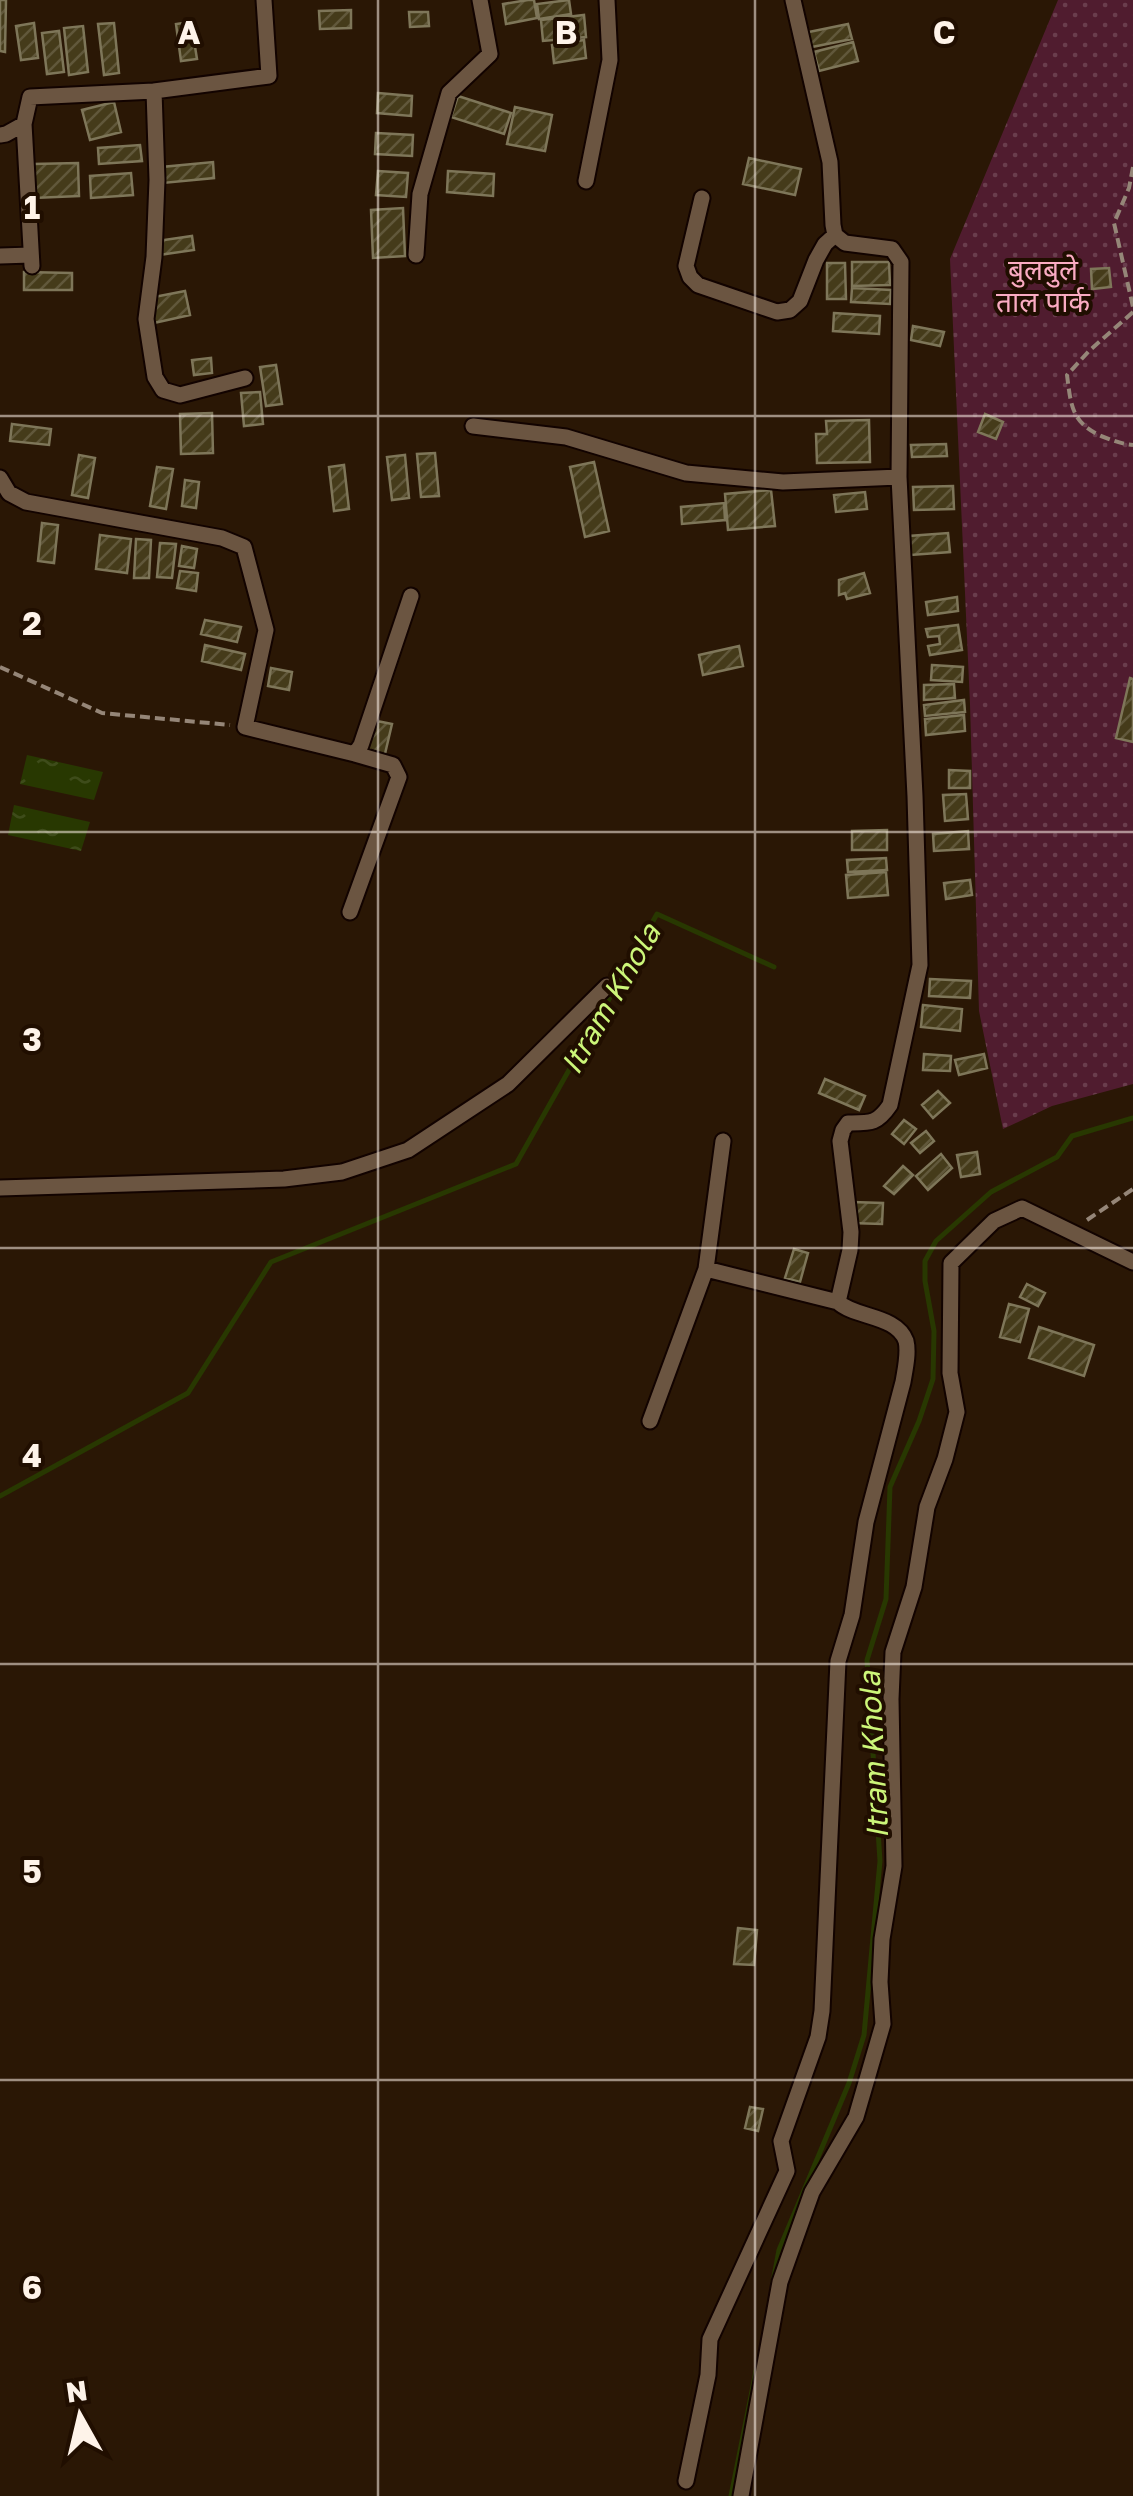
<svg xmlns="http://www.w3.org/2000/svg" width="1133" height="2496" viewBox="0 0 1133 2496" font-family="'Golos Text','Noto Sans Devanagari',sans-serif">
<defs>
<pattern id="park-dots" width="8" height="8" patternUnits="userSpaceOnUse" patternTransform="scale(2.5)"><rect width="8" height="8" fill="#501c2f"/><path d="M2 2h.1M6 6h.1" fill="none" stroke="#6a3d4d" stroke-width="1.8" stroke-linecap="round"/></pattern>
<pattern id="water-ripples" width="26" height="14" patternUnits="userSpaceOnUse" patternTransform="scale(2.5)"><rect width="26" height="14" fill="#283801"/><path d="M2 4q2-2 4 0t4 0M15 11q2-2 4 0t4 0" fill="none" stroke="#3e4c1a"/></pattern>
<pattern id="building-hatch" width="6" height="6" patternUnits="userSpaceOnUse" patternTransform="scale(2.5)"><rect width="6" height="6" fill="#453b1a"/><path d="M-1 1l2-2M0 6l6-6M5 7l2-2" fill="none" stroke="#61583b"/></pattern>
</defs>
<rect width="100%" height="100%" fill="#2a1705"/>
<path fill="url(#park-dots)" d="M1058,0H1133V1084L1052,1106L1003,1129L979,1011L970,704L950,259Z"/>
<path fill="url(#water-ripples)" d="M27,755L103,772L94,800L20,784Z
M14,805L90,822L81,851L8,835Z"/>
<g fill="none" stroke-linecap="round" stroke-linejoin="round">
<path stroke="#283801" stroke-width="5" d="M0,1496L188,1393L271,1262L516,1164L657,914L774,967
M773,2282L779,2250L849,2083L864,2035L880,1861L867,1660L886,1599L890,1487L919,1421L933,1379L934,1331L925,1281V1261L936,1241L991,1192L1057,1157L1072,1136L1133,1118
M731,2496L756,2371"/>
</g>
<path fill="url(#building-hatch)" stroke="#7e7659" stroke-width="2.5" d="M0,0H6L5,52L0,51Z
M528,0H534L537,18L506,24L503,4Z
M569,0L571,14L539,19L537,4Z
M351,10V28L320,29L319,11Z
M409,12H428L429,26L410,27Z
M584,15L586,37L543,41L541,20Z
M191,22L197,59L181,61L176,24Z
M34,23L38,58L21,60L16,26Z
M114,23L119,73L104,75L98,24Z
M848,24L852,39L807,48L804,33Z
M83,26L88,72L69,75L64,28Z
M59,31L64,72L47,74L42,33Z
M584,40L586,58L554,63L552,45Z
M853,42L858,61L819,71L814,52Z
M378,93L412,96L411,116L377,113Z
M458,96L511,113L504,134L451,117Z
M114,102L121,132L90,140L82,110Z
M515,107L552,115L545,151L507,144Z
M376,133L413,135L412,156L375,154Z
M140,145L142,161L99,164L98,148Z
M749,158L801,169L795,195L743,184Z
M213,162L214,178L163,183L162,167Z
M78,163L79,196L34,198L33,164Z
M378,171L408,173L406,197L376,195Z
M448,171L494,174L493,196L447,192Z
M131,173L133,195L91,198L90,176Z
M403,208L405,256L373,258L371,210Z
M192,236L194,250L159,255L157,241Z
M852,262H889L890,285L852,286Z
M827,263H845L846,299H827Z
M1109,268L1111,287L1092,289L1091,269Z
M24,272L72,273V290H24Z
M852,288L891,290L890,304L851,302Z
M185,291L190,315L154,323L149,298Z
M834,313L880,316L879,334L833,331Z
M913,326L944,332L940,346L911,340Z
M211,358L212,373L194,375L192,360Z
M276,365L282,404L266,406L260,367Z
M260,392L263,424L244,426L241,393Z
M212,413L213,453L181,454L180,414Z
M985,414L1003,422L996,439L978,432Z
M869,420L870,462L817,463L816,434H827L826,421Z
M12,424L51,429L49,445L10,441Z
M946,444L947,456L912,457L911,445Z
M435,453L439,496L421,497L417,454Z
M79,455L95,458L88,498L72,495Z
M405,455L409,498L392,500L387,457Z
M594,462L609,531L585,537L570,467Z
M344,465L349,509L334,511L329,467Z
M157,467L173,469L166,509L150,506Z
M185,480L199,482L196,508L182,506Z
M953,486L954,509L914,510L913,487Z
M771,490L775,526L728,530L725,494Z
M865,492L867,509L836,512L834,495Z
M724,503L725,520L682,524L681,507Z
M42,523L58,525L54,563L38,561Z
M948,533L950,552L911,555L909,536Z
M100,535L131,539L127,573L96,569Z
M136,539L151,540L149,578H134Z
M160,543L176,544L172,578L157,577Z
M182,546L197,549L194,568L179,566Z
M180,571L198,573L196,591L177,588Z
M864,573L870,593L847,599L845,593L839,595V580Z
M957,597L958,611L928,615L926,602Z
M205,620L241,627L237,642L201,634Z
M958,625L962,650L930,655L928,646L940,644L939,636L928,637L926,629Z
M205,645L245,654L241,670L202,661Z
M739,646L743,666L703,675L699,655Z
M932,665L963,667L962,682L931,680Z
M271,668L292,672L289,690L268,686Z
M1130,678L1133,679V742L1116,738Z
M954,684L955,698L924,700V685Z
M964,700L965,712L925,716L924,705Z
M964,715L965,731L926,735L925,719Z
M372,720L392,724L384,758L364,754Z
M949,770L970,771V788H949Z
M966,794L968,819L945,821L943,795Z
M887,830V850H852V831Z
M968,831L969,849L934,851L933,834Z
M886,858L887,870L848,872L847,860Z
M886,872L888,895L848,898L846,875Z
M970,880L972,895L946,899L944,883Z
M930,979L971,981L970,998L929,996Z
M923,1005L962,1009L960,1031L921,1027Z
M924,1054L951,1056L950,1071L923,1070Z
M984,1054L987,1068L959,1075L955,1060Z
M825,1079L865,1096L859,1110L819,1093Z
M938,1091L950,1103L933,1118L922,1105Z
M904,1120L916,1129L904,1144L892,1134Z
M926,1131L934,1141L920,1153L911,1143Z
M977,1152L980,1174L961,1177L957,1155Z
M941,1154L952,1168L928,1190L916,1176Z
M903,1166L913,1175L894,1194L884,1186Z
M852,1202L883,1203L882,1224L851,1223Z
M794,1249L808,1253L800,1282L785,1278Z
M1027,1284L1045,1293L1038,1306L1020,1297Z
M1009,1304L1029,1309L1020,1342L1000,1337Z
M1039,1327L1094,1345L1084,1376L1029,1358Z
M738,1928L757,1930L754,1965L734,1964Z
M750,2107L763,2109L758,2131L745,2128Z"/>
<g fill="none" stroke-linecap="round" stroke-linejoin="round">
<g stroke="#120300" stroke-width="19">
<path id="street" d="M24,124L32,266
M0,135L6,134L24,124L30,97L154,91
M586,181L610,60L607,0
M702,198L686,266L690,277L698,285L777,312L790,310L800,301L816,260L825,244L835,235
M416,255L420,194L449,93L490,54L480,0
M0,256L31,255
M245,378L180,395L163,390L155,377L146,319L154,257L157,180L154,91L269,76L264,0
M473,426L566,437L686,473L783,482L899,477
M0,478L9,493L26,502L222,538L244,547L266,630L245,727L355,754L361,745L411,596
M350,912L399,777L393,765L355,754
M0,1188L284,1179L342,1172L408,1150L508,1084L607,986
M706,1269L838,1302
M650,1421L706,1269L723,1141
M686,2481L708,2375L710,2339L787,2171L781,2141L818,2037L822,2011L838,1661L852,1615L866,1522L903,1382C905,1370 909,1353 906,1341C897,1315 855,1318 838,1302L850,1250L851,1232L840,1141L843,1130L848,1123C871,1123 877,1124 890,1105L920,965L915,796L899,477L901,262L892,249L845,243L835,235L833,225L830,162L793,0
M741,2496L780,2282L812,2192L856,2117L883,2024L880,1982L882,1939L894,1866L891,1699L893,1652L914,1587L927,1507L945,1459L957,1412L950,1373L951,1263L994,1221L1022,1208L1133,1262"/>
</g>
<path stroke="#958678" stroke-width="4" stroke-dasharray="10 5" stroke-linecap="butt" d="M1133,167L1129,188L1114,223L1133,307
M1133,312L1089,351L1067,375C1071,405 1071,422 1101,436C1112,440 1121,444 1133,445
M0,667L102,713L230,725
M1087,1220L1133,1189"/>
<use href="#street" stroke="#6b5541" stroke-width="15"/>
</g>
<path fill="none" stroke="#fef3e9" stroke-width="2.5" stroke-opacity="0.55" d="M378,0V2496M755,0V2496M0,416H1133M0,832H1133M0,1248H1133M0,1664H1133M0,2080H1133"/>
<g text-anchor="middle" stroke-width="8" stroke-linejoin="round" paint-order="stroke">
<g font-size="28" fill="#faabc2" stroke="#200e00">
<text x="1043" y="280">बुलबुले<tspan x="1043" dy="32">ताल पार्क</tspan></text>
</g>
<g font-size="30" font-style="italic" fill="#ccf679" stroke="#200e00">
<text transform="translate(611 999) rotate(-60)" y="10">Itram Khola</text>
<text transform="translate(874 1755) rotate(-93)" y="10">Itram Khola</text>
</g>
</g>
<g font-size="32" text-anchor="middle" font-weight="bold" fill="#fef3e9" stroke="#200e00" stroke-width="8" stroke-linejoin="round" paint-order="stroke">
<text x="189" y="44">A</text>
<text x="566" y="44">B</text>
<text x="944" y="44">C</text>
<text x="32" y="219">1</text>
<text x="32" y="635">2</text>
<text x="32" y="1051">3</text>
<text x="32" y="1467">4</text>
<text x="32" y="1883">5</text>
<text x="32" y="2299">6</text>
</g>
<g transform="translate(80 2416) rotate(352)" stroke="#200e00" stroke-width="8" paint-order="stroke">
<path d="M0-8L18 38L0 25L-18 38Z" fill="#fef3e9"/>
<text y="-15" font-size="28" font-weight="bold" text-anchor="middle" fill="#fef3e9">N</text>
</g>
</svg>
